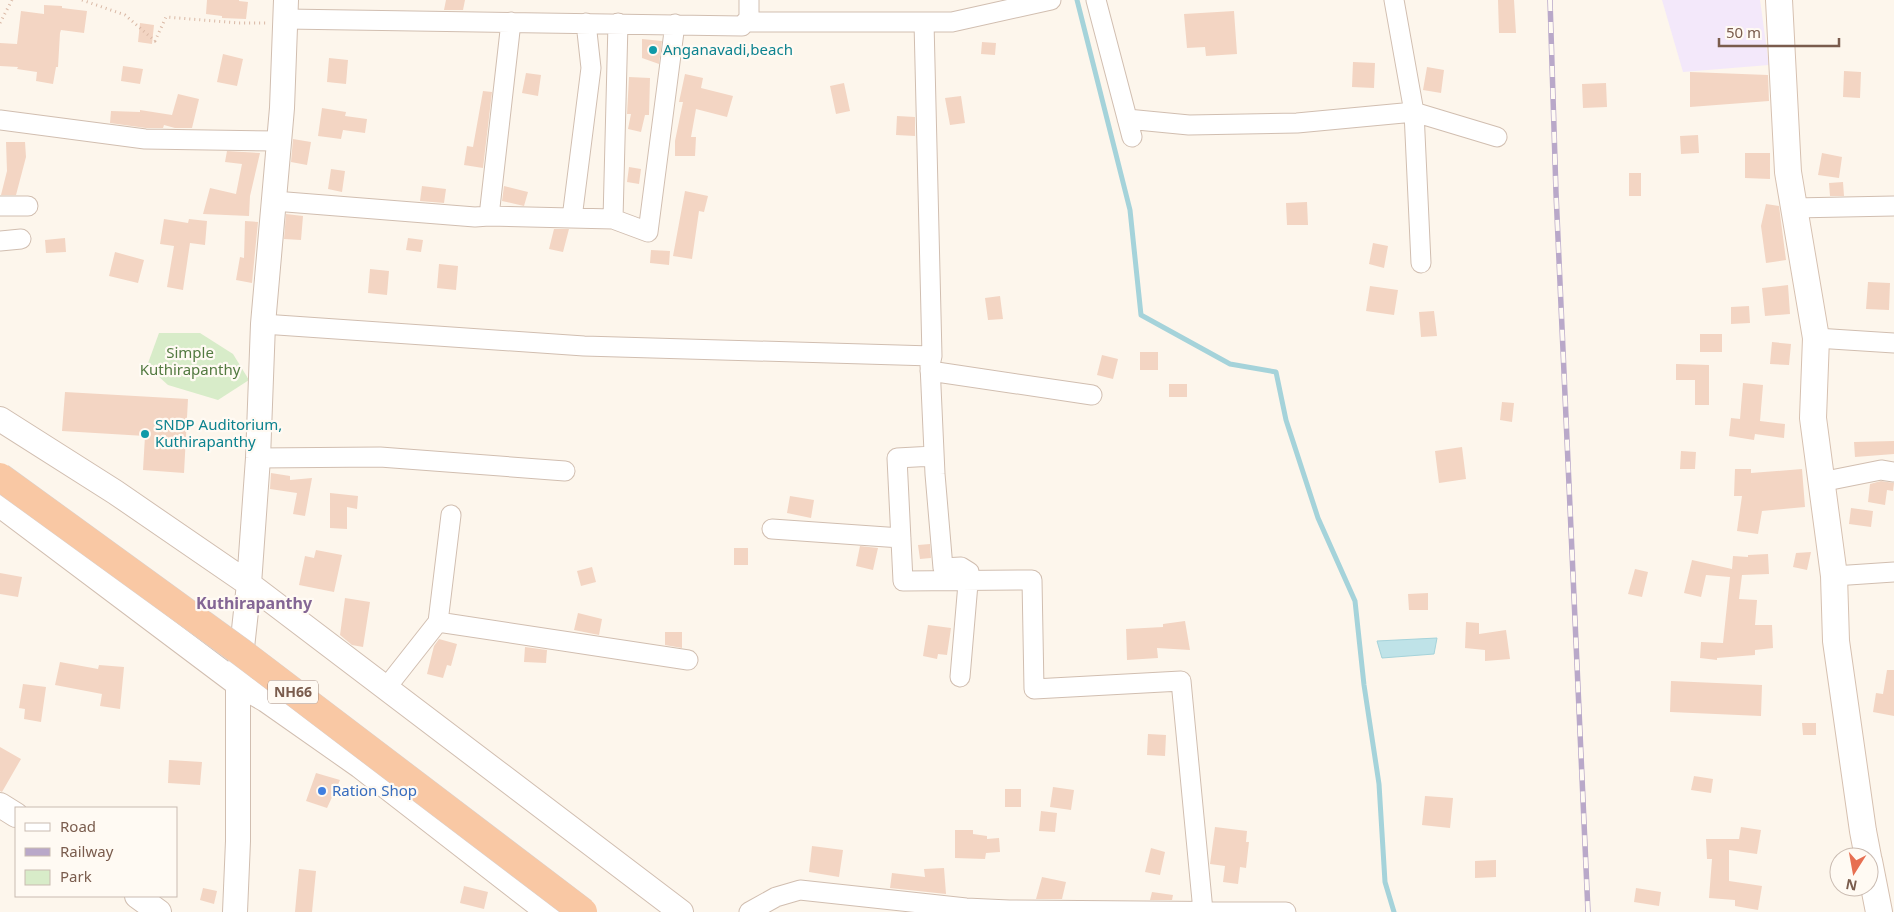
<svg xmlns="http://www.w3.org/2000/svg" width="1894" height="912" viewBox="0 0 1894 912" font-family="'Noto Sans',sans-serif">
<rect width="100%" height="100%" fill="#fdf6ec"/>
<path fill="#f3e8fa" d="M1662,0H1760L1769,65L1683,72Z"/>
<path fill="#d8ecc9" d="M159,333H200L233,354L249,380L218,400L168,385L147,366Z"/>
<path fill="#bfe3e8" stroke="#a5d3da" d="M1437,638L1434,654L1382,658L1377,641Z"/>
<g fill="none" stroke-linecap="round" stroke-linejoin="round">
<path stroke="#a5d3da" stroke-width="5" d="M1077,0L1130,210L1141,315L1230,364L1276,372L1286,420L1318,518L1355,601L1364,685L1379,784L1385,882L1394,912"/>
</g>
<path fill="#f3d5c3" d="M207,0H239V1L248,2L246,19L222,18V16L206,14Z
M446,0H465L463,10H444Z
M1498,0H1514L1516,33H1499Z
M44,5L62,6V8L87,11L84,33L61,30L60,33L58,67H56L53,84L36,81L37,72L17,69L18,67L0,66V43L17,44L21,11L44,14Z
M1234,11L1237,54L1206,56L1205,47L1187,48L1184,14Z
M140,23L154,25L152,44L138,42Z
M642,39L662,41L659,64L642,58Z
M982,42L996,43L995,55L981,54Z
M223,54L243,59L237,86L217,82Z
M329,58L348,60L346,84L327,82Z
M1353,62L1375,63L1374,88L1352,87Z
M123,66L143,69L140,84L121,81Z
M1427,67L1444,70L1441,93L1423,90Z
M1844,71L1861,72L1860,98L1843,97Z
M1690,72L1768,75L1769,101L1690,107Z
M526,73L541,75L538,96L522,93Z
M685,74L703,78L701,88L733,96L727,117L696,109L691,137H696L695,156H675V141L683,102H679Z
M629,77L650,78L649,115H645L641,132L628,129L631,114H627Z
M844,83L850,111L836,114L830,86Z
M1606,83L1607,107L1583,108L1582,84Z
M483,91L492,92L483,168L464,165L467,146L473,147Z
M178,94L199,99L192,128H175L164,125L163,128H146L110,123L111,111L140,112V110L172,115Z
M961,96L965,123L950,125L945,98Z
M322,108L346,112L345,116L367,119L365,133L343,130L341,139L318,136Z
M897,116L915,117V136L896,135Z
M1698,135L1699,153L1681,154L1680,136Z
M293,139L311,142L307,165L291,162Z
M6,142H25L26,157L16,195H1L7,171Z
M227,151L260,153L250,196L249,216L203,214L210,188L236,194L242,164L225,162Z
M1745,153H1770V179L1745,178Z
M1822,153L1842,157L1839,178L1818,175Z
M629,167L641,169L639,184L627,182Z
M331,169L345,171L342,192L328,189Z
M1629,173H1641V196H1629Z
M1843,182L1844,196H1830L1829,183Z
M422,186L446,189L444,203L420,201Z
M504,186L528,192L524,206L502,201Z
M685,191L708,196L704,212L699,211L692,259L673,256Z
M1307,202L1308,225H1287L1286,203Z
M1766,204L1779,206L1786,260L1766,263L1761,226Z
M286,214L303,216L301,240L284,239Z
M164,219L188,223L189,219L207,221L205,245L190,243L183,290L167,287L174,246L160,244Z
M245,221L258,222L252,283L236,280L240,257L244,258Z
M554,229H569L563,252L549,249Z
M65,238L66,252L46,253L45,240Z
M408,238L423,240L421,252L406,250Z
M1373,243L1388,246L1384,268L1369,264Z
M651,250L670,251L669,265L650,263Z
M115,252L144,260L138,283L109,276Z
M439,264L458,266L456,290L437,288Z
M370,269L389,271L387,295L368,293Z
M1868,282L1890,283L1889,310L1866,309Z
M1788,285L1790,314L1765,316L1762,288Z
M1370,286L1398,290L1394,315L1366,311Z
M1000,296L1003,319L988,320L985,298Z
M1749,306L1750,323L1731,324V307Z
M1434,311L1437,336L1421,337L1419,312Z
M1700,334H1722V352H1700Z
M1772,342L1791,344L1789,365L1770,364Z
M1140,352H1158V370H1140Z
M1102,355L1118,359L1113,379L1097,375Z
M1676,364L1709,365V405H1695V380H1676Z
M1743,383L1763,385L1760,421L1785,424L1784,438L1755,434L1754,440L1729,436L1731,418L1740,419Z
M1169,384H1187V397H1169Z
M65,392L188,399L184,473L143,470L145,436L62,431Z
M1502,402L1514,403L1512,422L1500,420Z
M1894,441V454L1855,457L1854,442Z
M1462,447L1466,479L1439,483L1435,451Z
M1681,451L1696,452L1695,469H1680Z
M1735,469H1751V473L1802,469L1805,507L1762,511L1758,534L1737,531L1742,496H1734Z
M271,473L290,476V480L312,478L305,516L293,514L297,493L270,489Z
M1881,481L1894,483L1893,491L1887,490L1885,505L1868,502L1870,484Z
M330,493L358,496L357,509L347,507V529L330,528Z
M790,496L814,500L811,518L787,513Z
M1851,508L1873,511L1871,527L1849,524Z
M930,544L931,558L920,559L918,545Z
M860,546L878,548L873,570L856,566Z
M734,548H748V565H734Z
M316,550L342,555L334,592L299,585L305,556L314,558Z
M1811,552L1807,570L1793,567L1796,553Z
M1768,554L1769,574L1742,575L1739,599L1757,600L1755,625H1772L1773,648L1755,650V655L1717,658V660L1700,658L1701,642L1723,643L1730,577L1706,575L1701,597L1684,593L1692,560L1732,569L1733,556L1748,557V555Z
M592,567L596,582L581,586L577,571Z
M1635,569L1648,572L1642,597L1628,594Z
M0,573L22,577L18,597L0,594Z
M1428,593V610H1409L1408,594Z
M345,598L370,602L363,647L352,645L340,635Z
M578,613L602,619L599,635L574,630Z
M1185,621L1190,650L1157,648L1158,658L1127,660L1126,629L1163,627V624Z
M1466,622L1479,623V634L1506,630L1510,659L1485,661V650L1465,648Z
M928,625L951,628L947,655L938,654L937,659L923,656Z
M665,632H682V648L665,645Z
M439,639L457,644L451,666L447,665L443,678L427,674L434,646Z
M525,647L547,650L546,663L524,662Z
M60,662L98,669L99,665L124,667L120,709L100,706L102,694L55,685Z
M1887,670H1894V716L1873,712L1876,693L1883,694Z
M1671,681L1762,685L1761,716L1670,712Z
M23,684L46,687L41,722L24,719L25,709L19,708Z
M1802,723H1816V735H1803Z
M1148,734L1166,735L1165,756L1147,755Z
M0,747L21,759L2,792L0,791Z
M169,760L202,762L200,785L168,783Z
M316,773L340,780L327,808L306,801Z
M1694,776L1713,779L1711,793L1691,790Z
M1053,787L1074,790L1071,810L1050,807Z
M1005,789H1021V807H1005Z
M1425,796L1453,798L1450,828L1422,825Z
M1041,811L1057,813L1055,832L1039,831Z
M1215,827L1247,831L1246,842H1249L1246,868L1240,867L1238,884L1223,882L1225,866L1210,864Z
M1741,827L1761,830L1757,854L1729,850V881L1762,886L1758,910L1735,906V900L1709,898L1712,859H1707L1706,839H1739Z
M955,830H973V834L987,836V839L999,838L1000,852L986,853L985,859L955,858Z
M812,846L843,850L839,877L809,872Z
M1151,848L1165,852L1160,875L1145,872Z
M1496,860V877L1475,878V861Z
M944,868L946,894L890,888L892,873L925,877L924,869Z
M299,869L316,871L312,912H295Z
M1042,877L1066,882L1062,899H1036Z
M464,886L488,892L484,909L460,903Z
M203,888L217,891L214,904L200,900Z
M1636,888L1661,892L1659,906L1634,902Z
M1152,892L1173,895L1172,900H1150Z"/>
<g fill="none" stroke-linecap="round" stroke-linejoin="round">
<g stroke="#d1beb0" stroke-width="21">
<path id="minor" d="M1096,0L1132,137
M1394,0L1414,112L1421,263
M286,19L742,26L749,18V0
M511,22L489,216L613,219L648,232L675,24
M747,22H952L1051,0
M924,22L932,356
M1127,119L1189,125L1297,123L1414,112L1497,137
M0,120L145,139L279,141
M274,201L475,217L489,216
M0,206H28
M1794,208L1894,206
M572,218L591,68L586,23
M613,219L618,23
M0,241L21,239
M263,324L584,346L932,356L930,365L935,474L943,568L961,567L969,572L960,677
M1816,338L1894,343
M930,371L1092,395
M934,456L897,458L903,581L1032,580L1034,689L1181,681L1203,911
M258,458L380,457L565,471
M1821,482L1881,470L1894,472
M451,515L438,622L688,660
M772,529L901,538
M1834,576L1894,572
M386,688L438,622
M749,912L776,897L800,890L966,908L1009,910L1286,912"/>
</g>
<g stroke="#d1beb0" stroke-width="26">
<path id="tertiary" d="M0,419L115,492L249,584L681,912
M0,505L238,684L266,700L360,766L548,912
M0,805L16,815
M137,896L159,912
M235,912L238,841V684L249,584L258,458L263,324L282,108L286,0"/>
</g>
<g stroke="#d6c0b0" stroke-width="28">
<path id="secondary" d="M1779,0L1788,172L1816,338L1813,418L1834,576L1836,641L1863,831L1868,857
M1869,861L1879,912"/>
</g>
<path stroke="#d9b8a5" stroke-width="3" stroke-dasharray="1 4" stroke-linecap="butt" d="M82,0L125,15L155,41L166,17L239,23H266
M0,23L12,0"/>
<use href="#minor" stroke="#fff" stroke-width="19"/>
<use href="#tertiary" stroke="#fff" stroke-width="24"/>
<use href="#secondary" stroke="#fff" stroke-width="26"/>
<g stroke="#b9a8c9" stroke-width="5.5">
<path id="rail" d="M1550,0L1556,193L1588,912"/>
</g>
<use href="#rail" stroke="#fffaf3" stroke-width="4" stroke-dasharray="11" stroke-linecap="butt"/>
<g stroke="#dad1cd" stroke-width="29" stroke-linecap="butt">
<path id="trunk-bridge" d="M0,477L241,652L583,912"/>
</g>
<use href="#trunk-bridge" stroke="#f9c8a4" stroke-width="28"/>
</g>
<g fill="#0f9aa8" stroke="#fffaf3" stroke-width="2">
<circle cx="653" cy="50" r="5"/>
<circle cx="145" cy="434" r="5"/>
</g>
<circle fill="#3f7fe0" stroke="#fffaf3" stroke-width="2" cx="322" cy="791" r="5"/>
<g text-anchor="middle" stroke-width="4.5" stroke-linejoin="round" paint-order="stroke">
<rect fill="#fffaf3" stroke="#a28b7f" stroke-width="1" x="268" y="680.5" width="50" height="23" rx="4"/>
<g font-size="14" font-weight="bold" fill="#7a5c4d">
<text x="293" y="697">NH66</text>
</g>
<g font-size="15" fill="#0d838f" stroke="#fffaf3" text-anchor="start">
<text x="663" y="55">Anganavadi,beach</text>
<text x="155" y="430">SNDP Auditorium,<tspan x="155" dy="17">Kuthirapanthy</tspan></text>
</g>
<g font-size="15" fill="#537a41" stroke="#fffaf3">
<text x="190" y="358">Simple<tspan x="190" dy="17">Kuthirapanthy</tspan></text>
</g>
<g font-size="15" fill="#366cbe" stroke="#fffaf3" text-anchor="start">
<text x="332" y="796">Ration Shop</text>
</g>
<g font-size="16" font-weight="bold" fill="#846695" stroke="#fffaf3">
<text x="254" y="609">Kuthirapanthy</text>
</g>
</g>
<rect x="15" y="807" width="162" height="90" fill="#fffaf3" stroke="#cabbb1"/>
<rect x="25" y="823" width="25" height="8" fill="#ffffff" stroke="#cabbb1"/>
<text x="60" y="832" font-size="15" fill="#7a5c4d">Road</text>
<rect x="25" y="848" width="25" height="8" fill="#b9a8c9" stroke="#cabbb1"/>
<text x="60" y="857" font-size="15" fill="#7a5c4d">Railway</text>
<rect x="25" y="870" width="25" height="15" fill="#d8ecc9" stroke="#cabbb1"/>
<text x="60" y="882" font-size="15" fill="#7a5c4d">Park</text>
<g transform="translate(1854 872) rotate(191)"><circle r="24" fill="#fffaf3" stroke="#cabbb1"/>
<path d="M0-4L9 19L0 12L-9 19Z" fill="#e76f51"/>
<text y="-8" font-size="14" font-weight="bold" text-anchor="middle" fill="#7a5c4d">N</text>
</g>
<path d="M1719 38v8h120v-8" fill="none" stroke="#7a5c4d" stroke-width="2.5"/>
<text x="1726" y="38" font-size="15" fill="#7a5c4d" stroke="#fffaf3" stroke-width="4" paint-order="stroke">50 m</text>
</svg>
